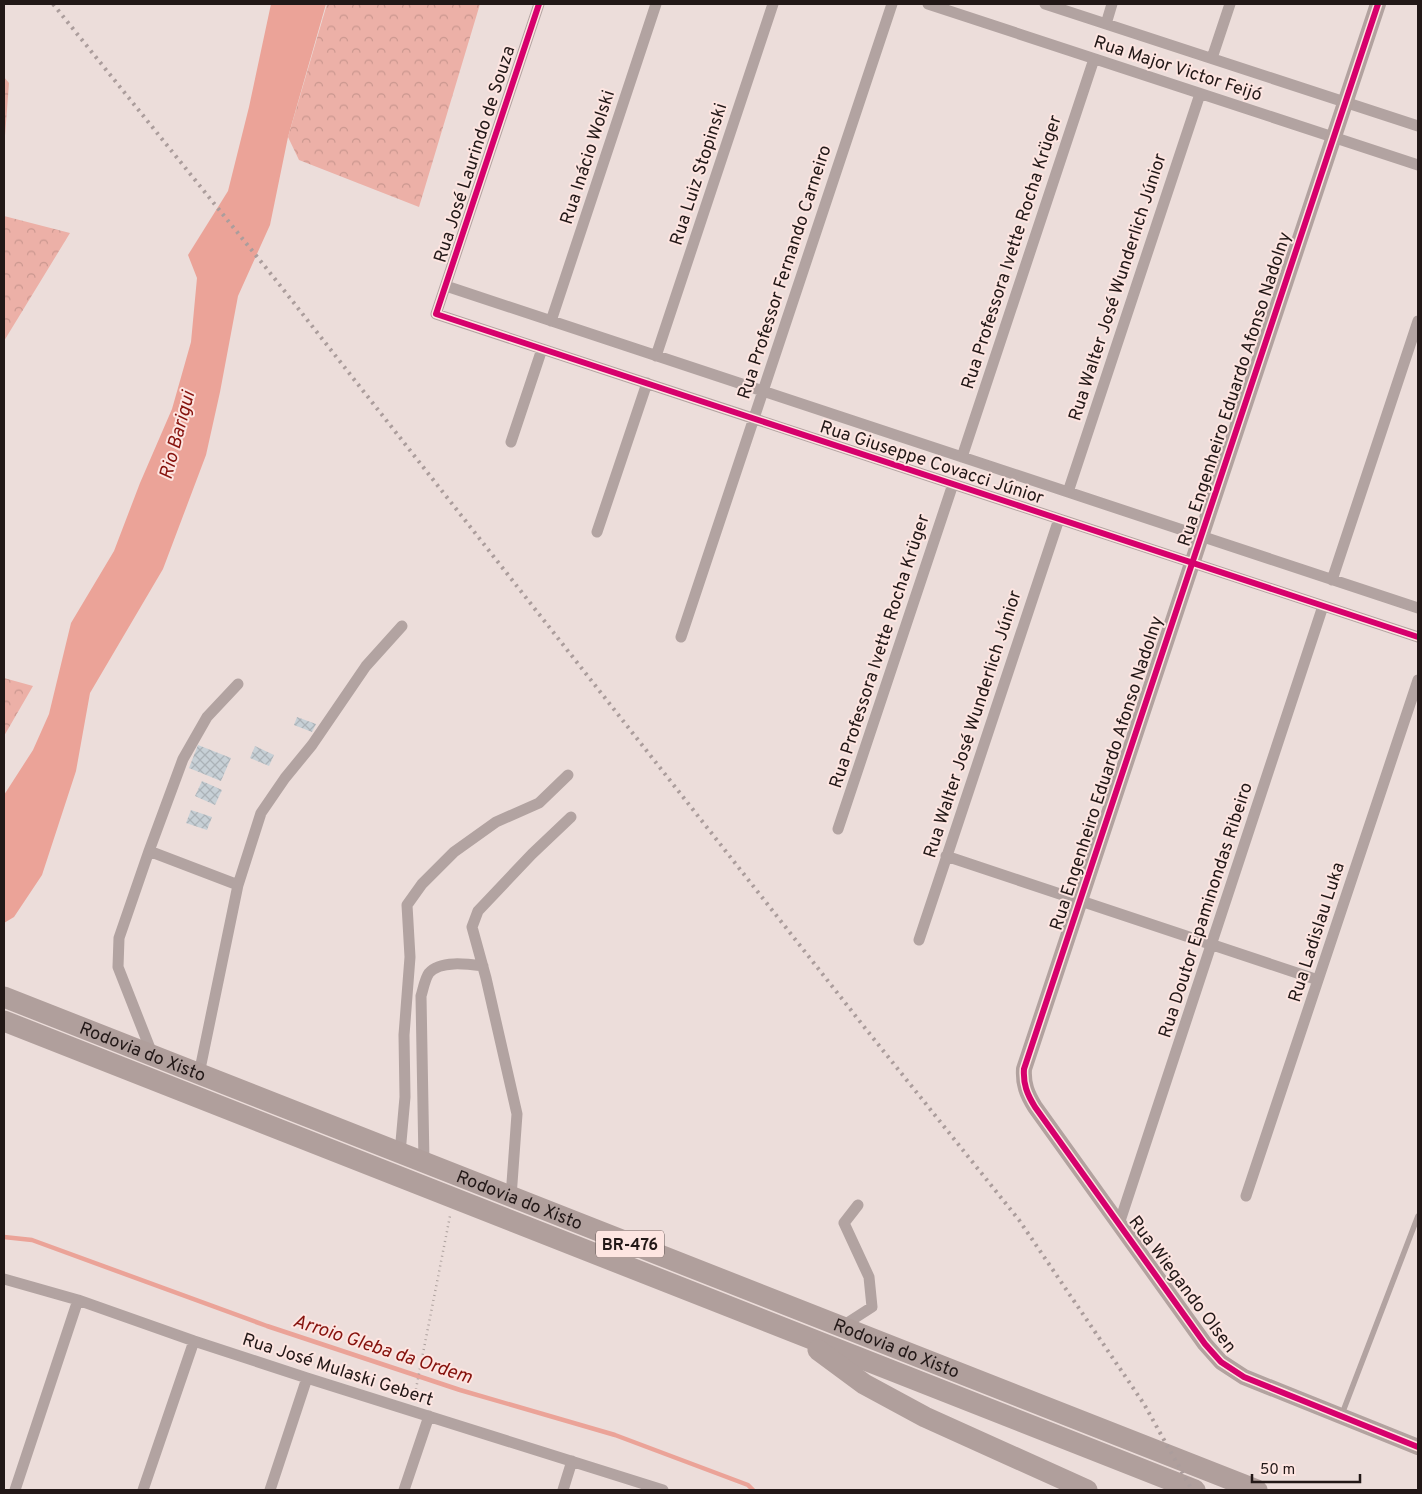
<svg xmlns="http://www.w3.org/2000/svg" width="1422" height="1494" viewBox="0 0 1422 1494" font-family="Overpass,sans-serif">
<defs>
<pattern id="forest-crowns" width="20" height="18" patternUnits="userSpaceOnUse" patternTransform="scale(1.25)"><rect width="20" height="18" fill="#ecb0a7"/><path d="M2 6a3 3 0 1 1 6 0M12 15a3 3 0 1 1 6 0" fill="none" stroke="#ca978f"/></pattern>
<pattern id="building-cross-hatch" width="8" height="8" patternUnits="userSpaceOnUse" patternTransform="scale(1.25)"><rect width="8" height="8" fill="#c7d0d6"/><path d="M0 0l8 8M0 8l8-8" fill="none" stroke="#abb2b7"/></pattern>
</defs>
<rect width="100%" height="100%" fill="#ecddda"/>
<path fill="url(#forest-crowns)" d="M327,4H480L419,207L299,160L288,137Z
M4,77L9,83L4,149Z
M4,216L70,233L4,341Z
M4,678L33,686L4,736Z"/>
<path fill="#eba398" d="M271,4H326L288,137L270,225L238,296L220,392L206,455L163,569L90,693L76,771L42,875L14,917L4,923V795L33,750L49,714L71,623L114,551L140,483L172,409L191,342L197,278L188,255L228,191L249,107Z"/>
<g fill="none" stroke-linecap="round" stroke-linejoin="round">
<path stroke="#eba398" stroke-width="4.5" d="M4,1237L32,1240L267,1326L460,1390L615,1435L748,1485L753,1490"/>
</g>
<path fill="url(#building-cross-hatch)" d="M297,717L316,724L312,732L294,725Z
M198,745L231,758L221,781L189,768Z
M255,746L274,755L269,766L250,758Z
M202,781L222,790L215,805L195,796Z
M191,810L212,817L207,830L186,823Z"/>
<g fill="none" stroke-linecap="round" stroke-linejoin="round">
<path stroke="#ada19e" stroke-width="2.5" stroke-dasharray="1 4" stroke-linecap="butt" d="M414,1399L450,1216"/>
<path stroke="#b2a3a1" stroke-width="5.5" d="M1342,1414L1418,1216"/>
<path stroke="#b2a3a1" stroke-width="11" d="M539,4L436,314L1418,637
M928,4L1418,165
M1045,4L1418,126
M1106,24L1112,4
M1212,58L1230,4
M446,286L1418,608
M551,321L656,4
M656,356L773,4
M511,442L542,349
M962,457L1094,59
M1068,492L1200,94
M597,532L647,383
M1332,580L1418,321
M681,637L892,4
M838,829L953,484
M149,851L238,885
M946,856L1318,980
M919,940L1059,519
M153,1056L118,967L119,938L149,851L183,759L207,717L238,684
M199,1074L238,885L261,813L285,778L312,745L366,666L402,626
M400,1153L405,1097L404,1035L410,957L407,905L422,884L454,852L496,822L539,803L568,775
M424,1162L421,996C423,990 425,978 429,973C440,960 468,964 483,966
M1246,1196L1418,680
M511,1197L517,1114L486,978L472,927L478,911L532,854L571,817
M1119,1224L1323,606
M4,1279L78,1300L194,1341L307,1378L663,1490
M841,1327L872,1307L869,1277L844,1223L858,1205
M15,1490L78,1300
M143,1490L194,1341
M270,1490L307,1378
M404,1490L429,1416
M563,1490L572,1461"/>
<path stroke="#b2a29f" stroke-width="16" d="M1378,4L1024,1069C1023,1084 1027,1094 1035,1107L1205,1344L1221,1362L1244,1377L1418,1447"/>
<g stroke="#b09f9c" stroke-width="21">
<path id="s1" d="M4,997L1257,1490"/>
<path d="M4,1021L1195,1490"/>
<path d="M818,1350L864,1384L925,1417L1087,1490"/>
</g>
<path stroke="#ab9d9c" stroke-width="4" stroke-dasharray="2.5 5" stroke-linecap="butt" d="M53,4L275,279L865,1028L1019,1220L1144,1404L1192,1490"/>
<g stroke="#fde5e1" stroke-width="9">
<path id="cycleway" d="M539,4L436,314L1418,637
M1378,4L1024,1069C1023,1084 1027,1094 1035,1107L1205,1344L1221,1362L1244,1377L1418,1447"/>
</g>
<use href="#cycleway" stroke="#d6006c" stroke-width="6"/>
</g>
<g text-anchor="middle" stroke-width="4" stroke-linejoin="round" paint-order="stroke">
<rect fill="#fde5e1" stroke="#645654" stroke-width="1" x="596" y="1230.5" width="68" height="27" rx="4"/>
<g font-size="16" font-weight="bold" fill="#221817">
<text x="630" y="1250">BR-476</text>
</g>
<g font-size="18" fill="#221817" stroke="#fde5e1">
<text transform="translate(1178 68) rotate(18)" y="6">Rua Major Victor Feijó</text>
<text transform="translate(474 154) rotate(-72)" y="6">Rua José Laurindo de Souza</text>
<text transform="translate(587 157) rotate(-72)" y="6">Rua Inácio Wolski</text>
<text transform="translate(698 174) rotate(-72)" y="6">Rua Luiz Stopinski</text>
<text transform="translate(1011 252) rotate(-72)" y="6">Rua Professora Ivette Rocha Krüger</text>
<text transform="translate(784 272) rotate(-72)" y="6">Rua Professor Fernando Carneiro</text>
<text transform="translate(1117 287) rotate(-72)" y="6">Rua Walter José Wunderlich Júnior</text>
<text transform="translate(1234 389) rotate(-72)" y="6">Rua Engenheiro Eduardo Afonso Nadolny</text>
<text transform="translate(932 462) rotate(18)" y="6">Rua Giuseppe Covacci Júnior</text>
<text transform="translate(879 651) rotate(-72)" y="6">Rua Professora Ivette Rocha Krüger</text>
<text transform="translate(972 724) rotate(-72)" y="6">Rua Walter José Wunderlich Júnior</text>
<text transform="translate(1106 773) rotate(-72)" y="6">Rua Engenheiro Eduardo Afonso Nadolny</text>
<text transform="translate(1205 910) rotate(-72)" y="6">Rua Doutor Epaminondas Ribeiro</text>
<text transform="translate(1316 932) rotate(-72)" y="6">Rua Ladislau Luka</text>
<text dy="6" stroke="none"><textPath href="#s1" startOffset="149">Rodovia do Xisto</textPath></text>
<text dy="6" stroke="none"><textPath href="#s1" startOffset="554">Rodovia do Xisto</textPath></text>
<text transform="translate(1183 1284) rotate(53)" y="6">Rua Wiegando Olsen</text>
<text dy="6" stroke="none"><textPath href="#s1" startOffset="959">Rodovia do Xisto</textPath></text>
<text transform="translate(338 1369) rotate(18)" y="6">Rua José Mulaski Gebert</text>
</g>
<g font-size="19" font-style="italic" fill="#86120d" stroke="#fde5e1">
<text transform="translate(176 435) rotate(-75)" y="7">Rio Barigui</text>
<text transform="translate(383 1348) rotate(18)" y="7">Arroio Gleba da Ordem</text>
</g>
</g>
<rect width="1422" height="1494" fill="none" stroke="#221817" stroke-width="10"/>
<path d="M1252 1474v8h108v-8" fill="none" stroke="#221817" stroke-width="2.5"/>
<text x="1260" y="1474" font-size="15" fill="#221817" stroke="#fde5e1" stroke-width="4" paint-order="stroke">50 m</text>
</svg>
